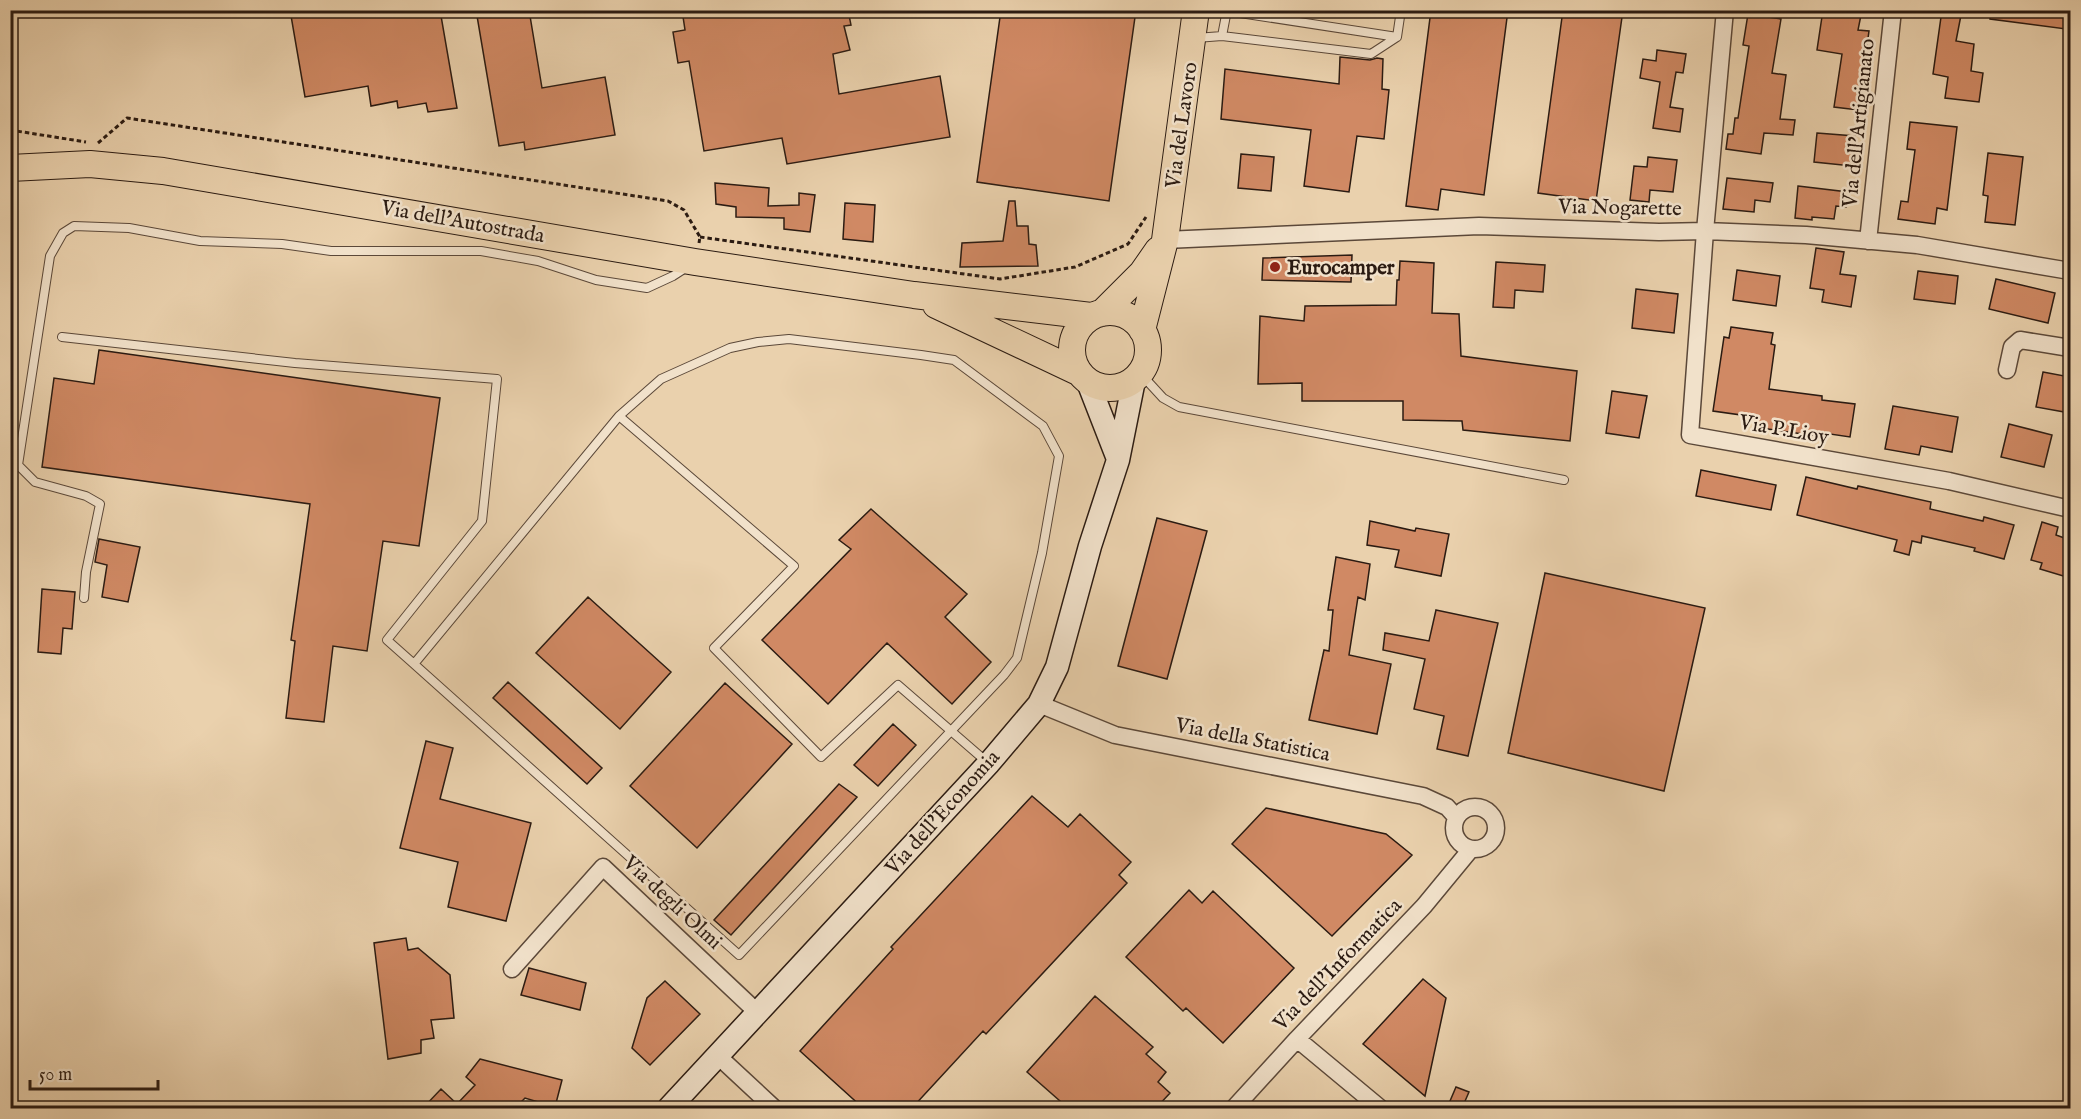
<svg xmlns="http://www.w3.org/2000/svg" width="2081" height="1119" viewBox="0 0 2081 1119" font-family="'IM FELL English',serif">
<rect width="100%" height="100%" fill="#ead1ad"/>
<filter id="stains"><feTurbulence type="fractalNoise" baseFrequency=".00333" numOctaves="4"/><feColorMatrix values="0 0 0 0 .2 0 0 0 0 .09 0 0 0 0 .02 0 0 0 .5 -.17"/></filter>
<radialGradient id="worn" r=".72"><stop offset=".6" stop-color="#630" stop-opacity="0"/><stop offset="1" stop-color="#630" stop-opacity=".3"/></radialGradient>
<path fill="#d08964" stroke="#2b1b12" stroke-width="1.5" d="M290,10H440L457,108L428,112L426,103L398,108L397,101L371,106L368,86L305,97Z
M476,10H529L542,88L605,77L615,135L525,150L524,142L499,146Z
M682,10H848L851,25L844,26L850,50L833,54L839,94L940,76L950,137L787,164L782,138L704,151L689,61L678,63L673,32L685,30Z
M1001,10H1136L1109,201L977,182Z
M1431,10H1508L1484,195L1441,189L1438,210L1406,206Z
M1563,10H1623L1596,201L1538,193Z
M1823,10H1862L1858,30L1869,31L1858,110L1834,107L1842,54L1817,50Z
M1942,10H1962L1956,41L1974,44L1971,71L1983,73L1979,102L1945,98L1948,77L1933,74Z
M1990,10H2068L2066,29L1990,19Z
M1748,14L1781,19L1772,73L1786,75L1780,119L1795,120L1793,135L1764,133L1761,154L1726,149L1728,134H1733L1735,118H1738L1749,46L1743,45Z
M1657,50L1686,54L1683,73L1676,72L1670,107L1683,109L1680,132L1653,128L1660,82L1640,78L1643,59L1656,61Z
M1340,57L1370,60L1377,58L1383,59L1382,89L1389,90L1384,139L1357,136L1349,192L1304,186L1311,130L1221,119L1225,69L1339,84Z
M1910,122L1957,127L1947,210L1937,208L1935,224L1898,219L1901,201L1908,202L1915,150L1907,149Z
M1817,133L1855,136L1852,166L1814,162Z
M1988,153L2023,157L2015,225L1985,222L1988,196L1983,195Z
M1241,154L1274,157L1271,191L1238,188Z
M1648,157L1677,160L1673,192L1650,190L1649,202L1630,200L1634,166L1647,167Z
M1727,178L1773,183L1770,202L1755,200L1754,212L1723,209Z
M715,183L769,188L768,206L799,205V193L815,195L810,232L784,229V218L736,217V207L716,204Z
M1798,186L1848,192L1846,207L1836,206L1834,219L1812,217V220L1795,218Z
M1009,201H1015L1017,226H1028L1029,244L1036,245L1038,266L960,267L962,243L1003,241Z
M845,203L875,205L873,242L843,239Z
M1816,248L1844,252L1840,274L1856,276L1851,307L1822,302L1824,290L1810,288Z
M1352,255L1351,282L1262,280L1263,258Z
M1400,261L1434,263L1432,313L1459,314L1461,356L1577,371L1570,441L1463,430L1462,421L1403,420V401H1302V383L1258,384L1260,316L1304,321L1305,306L1396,305L1397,280H1399Z
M1496,262L1545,265L1543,292L1515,290L1514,308L1493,307Z
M1737,270L1780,276L1776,306L1733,300Z
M1918,271L1958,276L1955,304L1914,299Z
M1996,279L2055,293L2048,323L1989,309Z
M1636,289L1678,294L1674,333L1632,328Z
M1731,327L1773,333L1771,344L1775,345L1769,389L1822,396V400L1855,404L1850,437L1817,432V436L1754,427L1755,417L1713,411L1724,337L1729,338Z
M99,350L440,398L419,546L383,541L367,651L333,646L324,722L286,718L295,641L291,640L310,504L42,467L54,378L94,384Z
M2043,372L2070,377V413L2036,407Z
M1612,391L1647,396L1639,438L1606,433Z
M1893,406L1958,417L1952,452L1921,446L1919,455L1885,449Z
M2009,424L2052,435L2044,467L2001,457Z
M1701,470L1776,485L1771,510L1696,496Z
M1806,477L1857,489L1858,486L1931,502L1930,509L1983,521L1984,517L2014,525L2004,559L1974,551L1975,548L1922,536L1921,543L1912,541L1909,555L1894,551L1897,540L1797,515Z
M871,509L967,594L945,617L991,662L952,704L887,643L828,704L762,640L851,549L839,540Z
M1157,518L1207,531L1167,679L1118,666Z
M1370,521L1415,531L1416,528L1449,534L1441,576L1395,567L1399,550L1367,545Z
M2042,522L2058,527L2056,535L2070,540V578L2040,569L2042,563L2031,560Z
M99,539L140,547L128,602L102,597L107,565L95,562Z
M1336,557L1370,564L1365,600L1358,597L1349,655L1391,664L1377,734L1309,720L1324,650L1329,651L1333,610H1328Z
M1545,573L1705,608L1664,791L1508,753Z
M42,589L75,592L72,629L63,628L61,654L38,652Z
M588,597L671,672L620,729L536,653Z
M1436,610L1498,623L1468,756L1437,749L1444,716L1414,709L1425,659L1383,650L1385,633L1429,641Z
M508,682L602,768L587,784L493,698Z
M725,683L792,744L697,848L630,786Z
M893,724L916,745L878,786L854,765Z
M426,741L453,748L440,799L531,823L506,921L448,907L458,862L400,848Z
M839,784L857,797L731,935L714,920Z
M1032,796L1068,827L1080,814L1131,862L1119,875L1127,883L986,1034L983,1031L912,1108H863L800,1051L893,949L891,947Z
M1266,808L1386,834L1412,855L1332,936L1232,844Z
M1189,890L1202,903L1213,891L1294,968L1223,1043L1186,1008L1183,1011L1126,957Z
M406,938L408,950L418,948L450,975L454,1018L431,1020L434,1038L421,1040V1053L388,1059L374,943Z
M529,968L586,983L580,1010L521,995Z
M1423,979L1446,998L1425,1096L1363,1044Z
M665,981L700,1014L650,1065L632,1048L647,998Z
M1095,996L1153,1047L1146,1054L1166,1072L1158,1082L1170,1093L1156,1108H1068L1027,1072Z
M480,1059L562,1080L555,1107L525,1098L515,1108H423L441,1089L457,1104L475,1085L466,1077Z
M1456,1087L1469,1092L1462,1108H1447Z"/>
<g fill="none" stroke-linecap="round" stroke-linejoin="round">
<g stroke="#5b4839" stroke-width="10">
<path id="service" d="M1227,11L1397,37
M1222,36L1227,10
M1196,38L1222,36L1371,54L1397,37L1401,10
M62,337L295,363L497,379L482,521L387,640L414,664L619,416L794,566L714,648L821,757L898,685L988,763
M1140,373L1163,398L1179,407L1564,480
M84,598L86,572L100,504L86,496L35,482L18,465L50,256L63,233L74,226L129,228L200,241L282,244L331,251H481L538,261L596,280L647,288L673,276L687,267
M414,664L739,955L1004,675L1017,658L1042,553L1059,456L1043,426L954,360L921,355L789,339L758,342L730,348L661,379L619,416"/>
</g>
<g stroke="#5b4839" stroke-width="19">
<path id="minor" d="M1725,10L1705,231L1690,435L1949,481L2070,509
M1165,240L1479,226L1659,232L1705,231L1806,235L1917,245L2070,271
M1868,241L1893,10
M2007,370L2012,347L2020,340L2070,348
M1039,704L1115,735L1423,796L1447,807L1456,817
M1454 828a21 21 0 1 1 42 0a21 21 0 1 1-42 0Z
M512,969L603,867L758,1013
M1297,1039L1380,1108
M718,1056L774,1108
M1234,1108L1297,1039L1424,906L1471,849"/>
</g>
<g stroke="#2b1b12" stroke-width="25">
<path id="secondary" d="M1088,382L1118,459
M669,1108L989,763L1039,704L1057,667L1090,546L1118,460L1134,380"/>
</g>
<g stroke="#2b1b12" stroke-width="28">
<path id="primary" d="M10,168L90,164L163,171L695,262L914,295L1091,316
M936,305L1078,372
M1072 350a38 38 0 1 1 76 0a38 38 0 1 1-76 0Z
M1102,313L1142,273L1158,250
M1142,330L1165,240L1196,10"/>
</g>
<path stroke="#2b1b12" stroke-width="3" stroke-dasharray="4.5 3" stroke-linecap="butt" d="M10,130L86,142
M98,143L127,118L668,201L684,210L700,237L699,243
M700,237L1000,279L1075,267L1128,244L1146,217"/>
<use href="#service" stroke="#f1e1ca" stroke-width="8"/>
<use href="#minor" stroke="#f1e1ca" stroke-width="16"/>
<use href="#secondary" stroke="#f1e1ca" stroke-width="22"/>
<use href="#primary" stroke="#ead1ad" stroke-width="26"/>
</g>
<circle fill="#8f2418" stroke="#f1e1ca" stroke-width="2" cx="1275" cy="267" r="6"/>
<g text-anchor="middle" stroke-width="5" stroke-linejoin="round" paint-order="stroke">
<g font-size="21" fill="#2b1b12" stroke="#f1e1ca">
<text transform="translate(1858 123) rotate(-84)" y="7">Via dell'Artigianato</text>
<text transform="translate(1181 125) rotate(-82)" y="7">Via del Lavoro</text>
<text transform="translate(1620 207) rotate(1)" y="7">Via Nogarette</text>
<text transform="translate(463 221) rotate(10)" y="7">Via dell'Autostrada</text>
<text transform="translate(1784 429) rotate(10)" y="7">Via P.Lioy</text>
<text transform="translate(1253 739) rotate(11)" y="7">Via della Statistica</text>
<text transform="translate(942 812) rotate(-48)" y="7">Via dell'Economia</text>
<text transform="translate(673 902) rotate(43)" y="7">Via degli Olmi</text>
<text transform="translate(1337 964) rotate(-46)" y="7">Via dell'Informatica</text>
</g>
<g font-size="21" font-weight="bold" fill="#2b1b12" stroke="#f1e1ca" text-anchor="start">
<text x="1287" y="274">Eurocamper</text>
</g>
</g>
<rect width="2081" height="1119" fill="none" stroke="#ead1ad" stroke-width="36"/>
<rect x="12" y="12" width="2057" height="1095" fill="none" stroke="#2b1b12" stroke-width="3"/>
<rect x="18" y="18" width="2045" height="1083" fill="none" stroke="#2b1b12" stroke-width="1.5"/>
<path d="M30 1080v9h128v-9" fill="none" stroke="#2b1b12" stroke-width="3"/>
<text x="39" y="1080" font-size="18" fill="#2b1b12" stroke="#f1e1ca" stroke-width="4.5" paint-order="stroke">50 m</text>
<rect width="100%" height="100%" filter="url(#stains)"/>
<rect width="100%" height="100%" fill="url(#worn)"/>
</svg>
